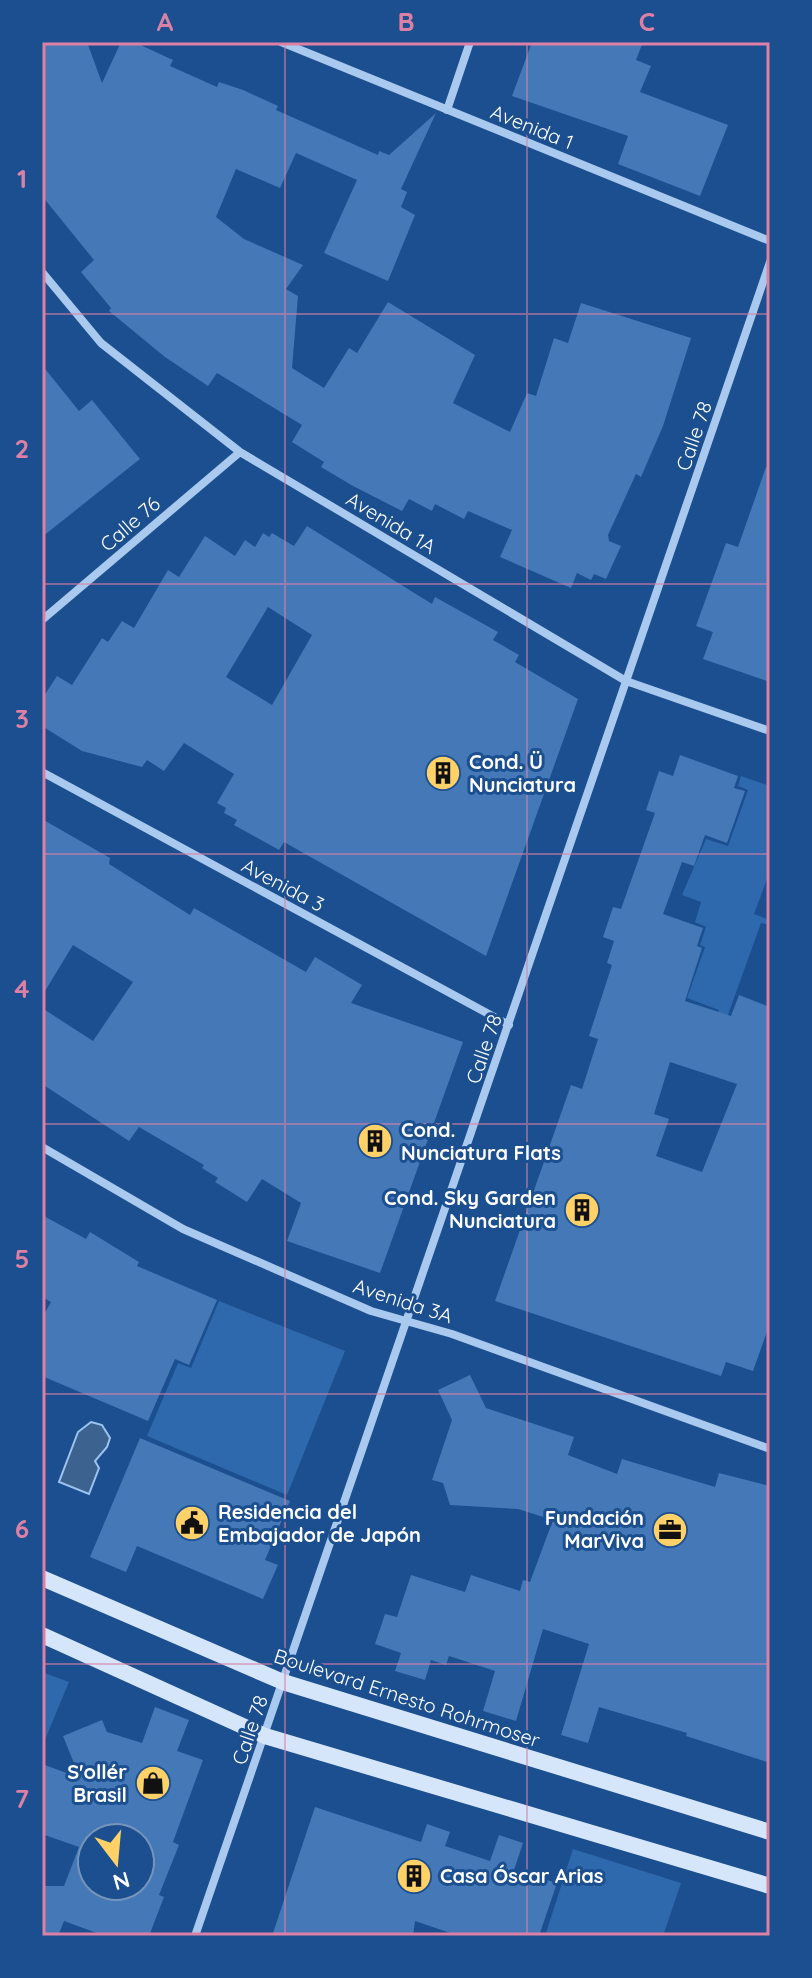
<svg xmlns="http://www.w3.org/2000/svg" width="812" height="1978" viewBox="0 0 812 1978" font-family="Quicksand,sans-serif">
<rect width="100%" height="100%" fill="#1b4f8f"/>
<path fill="#2e69ad" d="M741,776L770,786V871L754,914L770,920V925L761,923L720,1037L711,1034L719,1010L687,998L705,947L700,945L706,927L695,922L701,902L682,895L706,839L728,846L748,790L738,786Z
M219,1301L345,1351L287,1495L147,1436L178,1363L191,1368Z
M42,1672L69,1682L42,1747Z
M573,1849L681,1883L663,1936H545Z"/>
<path fill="#3c6290" stroke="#9cc4f0" stroke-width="2" d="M91,1422L102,1425L110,1438L107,1447L95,1461L99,1468L89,1494L59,1482L78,1432Z"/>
<path fill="#4478b7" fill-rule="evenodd" d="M42,42H87L102,83L121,42H134L173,60L170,66L217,87L219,82L243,90L278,106L276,110L378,155L379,151L389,155L436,113L401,189L407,192L401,207L415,215L388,281L324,253L357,180L296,153L280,188L236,169L216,217L244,239L303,265L286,289L298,296L292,368L324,388L349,348L357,353L388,302L475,355L453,403L510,432L527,393L536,396L554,338L568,343L581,303L691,338L663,426L641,477L636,474L608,535L609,541L621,546L606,579L594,574L591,580L577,573L571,588L500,557L512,530L468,511L464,519L435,504L432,511L409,499L402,511L353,486L321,467L324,462L292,442L302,425L217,373L208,386L165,357L109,311L111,308L81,272L94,260L42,196Z
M532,42H643L636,60L651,66L640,92L728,125L700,196L618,164L628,136L512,96Z
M42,365L79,411L92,400L140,459L42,537Z
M766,467H770V682L703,659L713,632L696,626L726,543L738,547Z
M307,526L432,604L435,597L498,632L493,640L519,655L515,662L578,699L486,956L284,842L279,850L234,825L237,820L224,813L226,808L217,803L234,774L184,743L164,771L147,760L142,767L82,751L42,726V699L57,676L72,685L102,638L108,642L122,621L134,628L168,570L179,577L205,536L235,556L245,540L255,547L263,533L269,537L272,533L294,546ZM268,607L312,635L272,705L226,677Z
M680,755L738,776L734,788L745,791L727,843L705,835L694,866L682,862L663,914L703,928L697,946L702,948L685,1001L731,1016L739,995L770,1007V1323L753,1371L726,1362L721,1376L495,1301L571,1085L582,1089L598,1039L589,1036L612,965L607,963L614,941L603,937L613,907L621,909L655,813L646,810L659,771L673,776ZM670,1062L737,1084L702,1172L656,1156L669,1119L654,1114Z
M42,819L110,858L109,864L190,915L194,908L306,972L315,957L362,985L351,1003L463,1042L380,1273L287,1241L301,1203L262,1179L247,1202L215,1182L218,1178L202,1168L204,1165L139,1127L129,1141L42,1084V1008L93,1041L133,982L73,945L42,996Z
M42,1215L86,1239L90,1232L139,1262L137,1266L217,1300L189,1365L175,1359L148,1421L42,1376V1318L51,1302L42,1297Z
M470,1375L486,1408L574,1437L568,1455L617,1474L622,1459L715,1487L719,1473L770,1486V1763L686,1736L687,1733L599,1707L588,1743L561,1735L589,1644L543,1629L516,1721L483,1711L495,1671L449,1656L446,1665L431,1660L425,1680L395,1671L401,1653L375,1644L385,1614L397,1617L411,1575L465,1592L471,1575L520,1591L523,1580L530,1582L553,1520L518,1509L450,1505L443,1483L432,1480L452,1420L438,1390Z
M140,1438L290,1501L265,1560L278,1565L263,1599L137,1546L126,1572L90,1557Z
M155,1707L189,1720L177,1751L203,1760L173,1842L179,1845L159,1895L164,1897L149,1936H105L64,1921L58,1936H42V1886H64L79,1847L42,1834V1764L80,1778L63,1736L102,1720L107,1732L142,1743ZM92,1838H140V1886H92Z
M315,1807L421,1842L427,1824L450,1832L445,1846L490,1861L499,1835L523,1843L514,1870L557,1883L539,1936H459L415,1921L413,1936H272Z"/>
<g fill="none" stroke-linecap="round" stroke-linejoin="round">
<path stroke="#a9c9ee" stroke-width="8" d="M281,42L770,241
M447,110L470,42
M42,272L101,343L240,452L626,681L770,731
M42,620L240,452
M42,772L509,1025
M42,1147L183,1229L371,1311L452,1334L770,1449
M195,1936L770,262"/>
<path stroke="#d6e6fa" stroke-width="16" d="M42,1578L283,1682L770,1832
M42,1635L265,1736L770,1886"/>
</g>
<path fill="none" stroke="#dd80a5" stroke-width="2" stroke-opacity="0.55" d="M285,42V1936M527,42V1936M42,314H770M42,584H770M42,854H770M42,1124H770M42,1394H770M42,1664H770"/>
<defs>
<g id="building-disc" transform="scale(1.8)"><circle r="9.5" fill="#ffd166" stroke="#1b4f8f"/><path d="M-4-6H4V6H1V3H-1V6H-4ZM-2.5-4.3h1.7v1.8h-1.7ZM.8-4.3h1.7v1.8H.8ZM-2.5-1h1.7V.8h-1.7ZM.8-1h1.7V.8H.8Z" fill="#111"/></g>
<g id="civic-disc" transform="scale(1.8)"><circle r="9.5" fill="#ffd166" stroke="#1b4f8f"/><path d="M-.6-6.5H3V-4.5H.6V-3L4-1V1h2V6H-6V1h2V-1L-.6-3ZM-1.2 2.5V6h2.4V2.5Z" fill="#111"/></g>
<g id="office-disc" transform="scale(1.8)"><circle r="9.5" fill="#ffd166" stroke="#1b4f8f"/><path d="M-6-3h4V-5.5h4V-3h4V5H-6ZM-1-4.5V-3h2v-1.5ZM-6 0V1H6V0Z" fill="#111"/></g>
<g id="shop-disc" transform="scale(1.8)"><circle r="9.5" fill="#ffd166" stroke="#1b4f8f"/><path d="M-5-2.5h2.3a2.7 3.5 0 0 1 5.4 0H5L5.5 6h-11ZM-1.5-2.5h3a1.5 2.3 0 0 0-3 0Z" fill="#111"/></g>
</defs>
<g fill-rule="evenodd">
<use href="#building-disc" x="443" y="773"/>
<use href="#building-disc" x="375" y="1141"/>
<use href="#building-disc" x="582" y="1210"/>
<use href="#civic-disc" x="192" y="1523"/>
<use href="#office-disc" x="670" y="1530"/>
<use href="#shop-disc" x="153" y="1783"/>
<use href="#building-disc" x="414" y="1876"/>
</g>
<g text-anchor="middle" stroke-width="6" stroke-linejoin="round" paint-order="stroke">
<g font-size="20" fill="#fff" stroke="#1b4f8f">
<text transform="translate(532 127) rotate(22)" y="7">Avenida 1</text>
<text transform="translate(694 436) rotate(-71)" y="7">Calle 78</text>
<text transform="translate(391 523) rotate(31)" y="7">Avenida 1A</text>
<text transform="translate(130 524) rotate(-41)" y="7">Calle 76</text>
<text transform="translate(283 885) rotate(28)" y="7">Avenida 3</text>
<text transform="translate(484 1049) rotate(-71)" y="7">Calle 78</text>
<text transform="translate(403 1301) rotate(18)" y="7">Avenida 3A</text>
<text transform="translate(407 1698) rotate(18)" y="7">Boulevard Ernesto Rohrmoser</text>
<text transform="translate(250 1730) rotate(-71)" y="7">Calle 78</text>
</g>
<g font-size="20" font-weight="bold" fill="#fff" stroke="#1b4f8f" text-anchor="start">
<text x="469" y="769">Cond. Ü<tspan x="469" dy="23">Nunciatura</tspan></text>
<text x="401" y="1137">Cond.<tspan x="401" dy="23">Nunciatura Flats</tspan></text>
<text x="556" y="1205" text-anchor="end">Cond. Sky Garden<tspan x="556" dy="23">Nunciatura</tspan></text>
<text x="218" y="1519">Residencia del<tspan x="218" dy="23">Embajador de Japón</tspan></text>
<text x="644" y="1525" text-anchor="end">Fundación<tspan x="644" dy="23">MarViva</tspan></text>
<text x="127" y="1779" text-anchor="end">S'ollér<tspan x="127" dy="23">Brasil</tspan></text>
<text x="440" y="1883">Casa Óscar Arias</text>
</g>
</g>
<rect width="812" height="1978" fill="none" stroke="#1b4f8f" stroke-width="88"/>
<g transform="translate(116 1862) rotate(164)"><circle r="38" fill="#1b4f8f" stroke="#7695bc" stroke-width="2"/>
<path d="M0-6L14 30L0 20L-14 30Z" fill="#ffd166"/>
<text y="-12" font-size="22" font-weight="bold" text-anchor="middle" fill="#ffffff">N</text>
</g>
<rect x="44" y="44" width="724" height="1890" fill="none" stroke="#dd80a5" stroke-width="3"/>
<g font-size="26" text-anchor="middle" font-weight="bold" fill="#dd80a5">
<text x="165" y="31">A</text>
<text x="406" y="31">B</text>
<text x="647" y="31">C</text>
<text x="22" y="188">1</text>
<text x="22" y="458">2</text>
<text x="22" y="728">3</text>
<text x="22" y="998">4</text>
<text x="22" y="1268">5</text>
<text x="22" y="1538">6</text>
<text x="22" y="1808">7</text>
</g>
</svg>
